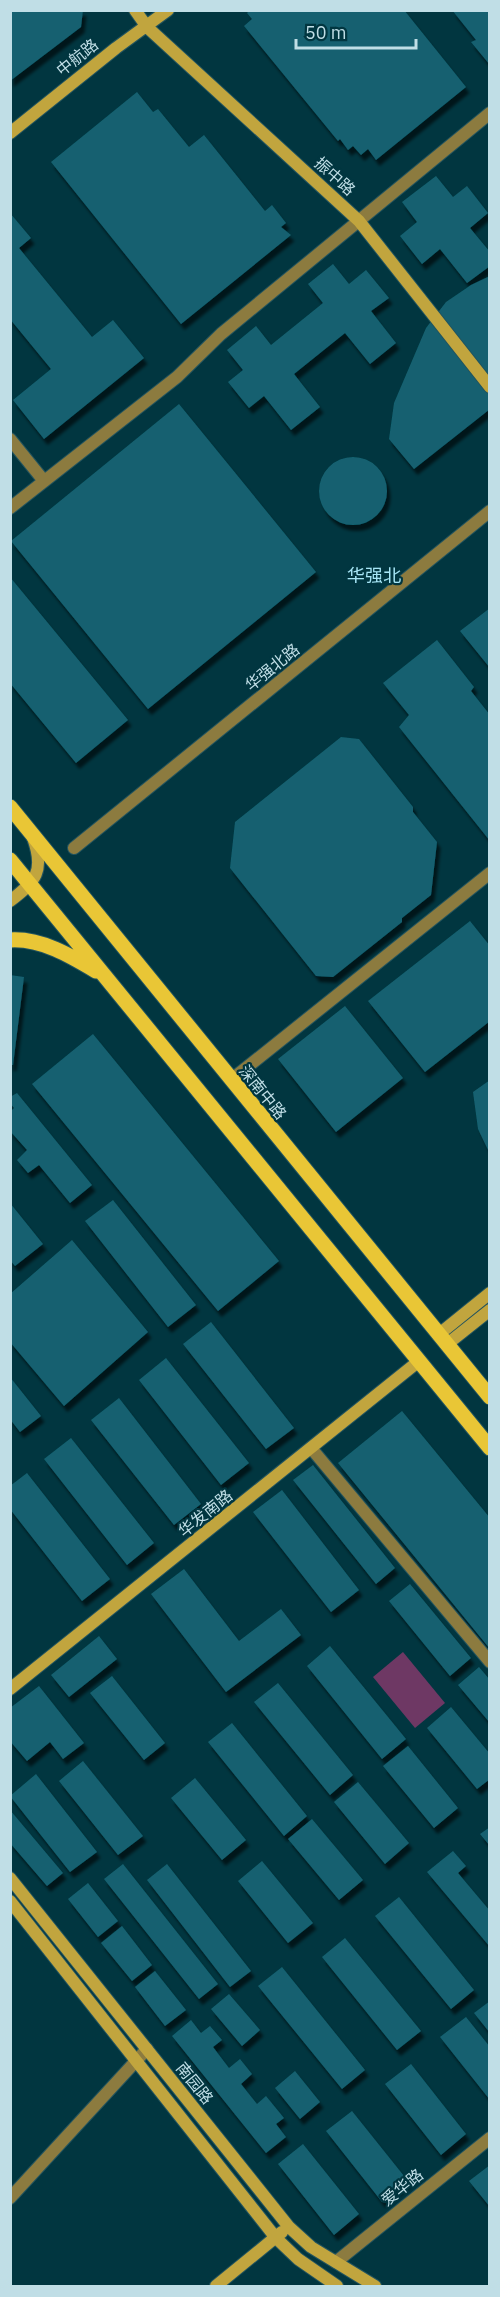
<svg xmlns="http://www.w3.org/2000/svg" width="500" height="2297" viewBox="0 0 500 2297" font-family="'IBM Plex Sans','Noto Sans SC',sans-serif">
<defs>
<filter id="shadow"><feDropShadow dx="3.5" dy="6" stdDeviation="1.5" flood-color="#0009"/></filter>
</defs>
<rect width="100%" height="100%" fill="#013640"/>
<path fill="#6e3864" d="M403,1652L445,1703L415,1728L373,1677Z"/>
<path fill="#146170" filter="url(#shadow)" d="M10,10H83L81,27L10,81Z
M250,10H404L466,87L376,160L368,149L361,155L353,146L348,150L340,139L338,141L244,26L252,19L247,13Z
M452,10H490V65L471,42L476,40Z
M137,92L153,112L158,109L189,147L204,135L265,211L272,205L286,223L281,227L291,235L181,324L51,162Z
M436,176L453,197L467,186L488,213L470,228L490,252V266L467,283L440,249L422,264L400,236L417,222L402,202Z
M10,213L31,238L19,248L92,337L113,320L144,358L44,439L13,400L51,369L10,319Z
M333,264L349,284L366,270L389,298L371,311L396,343L370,364L345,333L294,374L320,407L291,430L264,396L249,408L228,382L243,370L227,350L256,326L271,345L323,303L308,284Z
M490,276V409L414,469L389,439L394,403L426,328L446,302L471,285Z
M179,404L316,572L148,709L11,541Z
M319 491a34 34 0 1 1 68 0a34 34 0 1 1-68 0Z
M10,577L128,720L76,763L10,683Z
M490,608V668L460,631Z
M437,640L474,687L471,691L490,715V841L399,727L409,715L383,683Z
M341,737L359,739L413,807V812L437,842L431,895L402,918V922L333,977L316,976L230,868L235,822Z
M470,921L490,946V1021L425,1072L368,1001Z
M10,975L24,977L13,1065H10Z
M345,1006L403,1078L336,1132L278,1059Z
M93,1034L279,1261L218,1311L32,1084Z
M490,1080V1154L478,1129L473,1092Z
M17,1093L92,1185L70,1203L39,1165L28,1173L17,1160L27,1150L10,1131V1112L14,1108L10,1103V1097Z
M113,1200L196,1305L168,1327L85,1221Z
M10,1203L43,1244L15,1266L10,1260Z
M72,1240L148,1332L64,1406L10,1342V1294Z
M211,1322L294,1428L266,1449L183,1344Z
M166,1358L249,1463L221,1485L139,1380Z
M10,1377L41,1416L20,1432L10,1419Z
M119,1398L201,1504L174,1525L91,1420Z
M402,1411L490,1518V1649L338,1463Z
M71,1438L154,1543L127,1565L44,1459Z
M313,1465L395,1568L376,1584L293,1480Z
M27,1473L110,1579L82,1601L10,1509V1486Z
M282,1490L359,1590L331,1612L253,1512Z
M184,1569L239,1641L281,1609L301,1635L226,1692L151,1594Z
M410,1584L471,1658L450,1676L389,1601Z
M99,1636L117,1659L69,1697L51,1675Z
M330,1646L406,1739L382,1759L307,1666Z
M479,1667L490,1680V1723L458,1685Z
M112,1676L165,1743L144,1760L90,1693Z
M278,1683L353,1775L330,1795L254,1702Z
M39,1686L84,1743L63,1759L50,1742L27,1761L10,1741V1708Z
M451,1707L490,1754V1779L477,1789L427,1728Z
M232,1723L307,1816L284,1836L208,1742Z
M408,1746L458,1808L434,1828L383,1766Z
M83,1761L143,1836L118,1855L59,1781Z
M36,1774L97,1852L70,1872L10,1796Z
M195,1778L246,1840L222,1860L171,1798Z
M358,1782L409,1843L385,1864L334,1802Z
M10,1810L63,1873L47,1886L10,1843Z
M312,1819L363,1880L339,1900L288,1839Z
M490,1827V1846L480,1834Z
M453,1851L466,1866L458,1873L490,1911V1947L427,1872Z
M262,1861L313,1923L288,1943L238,1881Z
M123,1864L218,1984L199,1999L104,1879Z
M167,1864L251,1971L230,1987L147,1880Z
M88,1883L118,1921L98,1937L68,1899Z
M399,1897L474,1990L451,2009L375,1916Z
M122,1926L152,1965L132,1981L101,1943Z
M345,1938L421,2031L397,2050L322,1957Z
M282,1967L365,2070L342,2089L258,1986Z
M155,1971L186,2010L165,2026L135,1987Z
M229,1994L260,2030L242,2046L211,2009Z
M490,2001V2033L474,2013Z
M466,2017L490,2047V2100L440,2037Z
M191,2020L201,2033L210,2026L222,2040L213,2047L229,2068L240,2059L252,2074L241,2084L257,2104L266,2096L284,2118L276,2124L286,2137L266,2153L172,2036Z
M411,2064L466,2134L441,2155L385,2084Z
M295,2071L320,2102L300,2119L275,2088Z
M352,2111L408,2181L382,2202L326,2131Z
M303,2144L359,2214L334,2235L278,2164Z
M490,2165V2207L469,2181Z"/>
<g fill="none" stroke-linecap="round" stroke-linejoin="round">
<g stroke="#23545e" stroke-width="14">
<path id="street" d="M10,439L44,481
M10,508L177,377L221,334L490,113
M74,848L490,511
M231,1080L490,873
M311,1448L490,1662
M10,2198L147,2049
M336,2262L490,2138"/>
</g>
<g stroke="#23545e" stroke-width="14">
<path id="secondary" d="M135,10L147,27L359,221L490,387
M10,133L116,48L168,10
M10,901C36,881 45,871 33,838
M438,1335L490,1293
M446,1345L490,1310
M10,1689L419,1361
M10,1878L289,2227L311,2247L375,2286
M10,1901L276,2238L298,2259L337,2286
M216,2286L282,2232"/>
</g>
<g stroke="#23545e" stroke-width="17">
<path id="primary" d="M10,807L490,1397
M10,860L490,1448
M10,940C41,938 71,956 96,971"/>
</g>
<use href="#street" stroke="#8c7b3f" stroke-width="12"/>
<use href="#secondary" stroke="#c1a53e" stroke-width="12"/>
<use href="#primary" stroke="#e9c636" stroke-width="15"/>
</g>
<g text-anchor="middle" stroke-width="4.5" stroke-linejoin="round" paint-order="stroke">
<g font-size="16" fill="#c0dee6" stroke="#013640">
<text transform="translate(77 57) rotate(-39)" y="6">中航路</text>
<text transform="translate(335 176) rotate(42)" y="6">振中路</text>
<text transform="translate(272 667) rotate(-39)" y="6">华强北路</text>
<text transform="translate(263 1092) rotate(51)" y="6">深南中路</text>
<text transform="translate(205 1513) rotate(-39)" y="6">华发南路</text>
<text transform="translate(195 2083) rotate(51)" y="6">南园路</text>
<text transform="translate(402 2187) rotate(-39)" y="6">爱华路</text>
</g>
<g font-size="18" fill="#a7e6f6" stroke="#013640">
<text x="374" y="582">华强北</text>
</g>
</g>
<rect width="500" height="2297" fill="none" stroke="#c0dee6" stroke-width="24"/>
<path d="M296 39v9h120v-9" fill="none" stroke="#c0dee6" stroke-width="3"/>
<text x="305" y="39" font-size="18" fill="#c0dee6" stroke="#013640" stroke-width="4.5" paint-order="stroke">50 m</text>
</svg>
